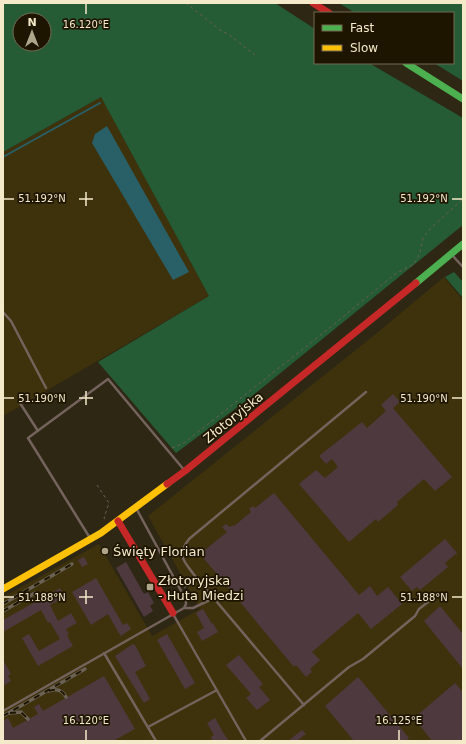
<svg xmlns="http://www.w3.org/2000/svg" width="466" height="744" viewBox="0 0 466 744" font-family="'DejaVu Sans',sans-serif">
<rect width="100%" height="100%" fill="#2e2714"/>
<path fill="#3e320c" d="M101,97L209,296L3,416V152Z
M444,277L463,300V741H3V597L99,544L152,636L200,609L148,516L372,337Z"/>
<path fill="#255c35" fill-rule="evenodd" d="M3,3H275L315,29V63H369L463,118V225L251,397L176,453L98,362L209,296L101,97L3,152ZM20,20H44V44H20Z
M339,3H463V81L434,63H453V13H355Z
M454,272L463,282V298L445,277Z"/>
<path fill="#295f67" d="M107,126L189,272L173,280L92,143L95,134Z"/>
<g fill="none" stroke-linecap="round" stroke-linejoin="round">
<path stroke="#295f67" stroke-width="2" d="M3,157L100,103"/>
</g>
<path fill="#4e393f" d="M393,394L400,402L393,408L452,477L435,491L424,479L397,502L398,505L378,522L376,519L349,542L299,484L316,470L325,478L338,467L332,459L326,464L319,456L362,422L367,428L386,411L381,405Z
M274,493L359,595L370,586L377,596L388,587L402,604L371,629L358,613L312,652L320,660L310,669L312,672L306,677L296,665L294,667L200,554L227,532L222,527L226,524L230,527L233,525L234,526L251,512L249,509L253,506L255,508Z
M445,539L457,553L445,563L448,567L420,590L417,587L412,591L400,577Z
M84,557L88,564L82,567L78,560Z
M126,562L144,594L148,592L154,603L150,606L153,611L144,617L116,568Z
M96,578L123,625L127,623L131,629L121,636L118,632L108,614L91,625L72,592Z
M60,588L65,597L50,605L58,621L71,613L77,623L66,629L69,634L67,635L73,646L38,666L22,638L29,634L39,651L60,639L50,622L48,623L41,610L3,632V620Z
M440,606L463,634V669L424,621Z
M203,609L212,624L213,623L218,632L202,641L197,632L204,628L196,613Z
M167,634L195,683L185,689L157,640Z
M133,644L135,645L146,666L135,672L150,699L144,703L115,656Z
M239,655L263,684L259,687L270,700L257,710L246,698L251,694L226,665Z
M3,660L11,674L8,676L11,681L3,686Z
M104,676L135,729L113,741H3V721L8,718L13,728L38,714L34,707L39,704L43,711Z
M358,677L409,738L405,741H354L325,706Z
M455,683L463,692V741H432L414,718Z
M215,718L224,734L229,741H213L211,737L214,735L207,723Z
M302,730L306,734L303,736L297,741H288Z"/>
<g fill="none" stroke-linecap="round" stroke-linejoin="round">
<path stroke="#6a5e54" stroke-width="1" stroke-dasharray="3 3" stroke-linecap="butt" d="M186,3L220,30L228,34L255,55
M172,448L184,443L327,330L395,274L414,264L420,253L423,238L431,228L463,199
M97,485L109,503L104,518L106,521
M184,588L194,581"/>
<path stroke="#74635c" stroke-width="2.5" d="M451,254L463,267
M3,312L11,321L46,388
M20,403L38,431
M90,538L28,438L108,379L185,471
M184,608H193L214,598
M173,614L246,741
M104,653L156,741
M304,705L195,576C184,561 176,556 189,539L366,392
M3,711L184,608L186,604V600L136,508
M148,727L217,690
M260,741L349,667L363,659L415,616L419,609L437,595"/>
<path stroke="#4caf50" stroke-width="7" d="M406,63L463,99
M416,283L463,244"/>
<path stroke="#ffc107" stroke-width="7" d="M3,589L101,533L167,484"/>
<path stroke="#c62828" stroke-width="7" d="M313,3L329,13
M167,484L185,471L416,283
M118,521L173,613"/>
<g stroke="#6b6255" stroke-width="3.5">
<path id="rail" d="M3,604L72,564
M3,611L35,593
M49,691C57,688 62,690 66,697
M10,713L21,712L28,719
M3,716L85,669"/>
</g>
<use href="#rail" stroke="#1d1500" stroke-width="2" stroke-dasharray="6" stroke-linecap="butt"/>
</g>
<path fill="none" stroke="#f4e9c9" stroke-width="1.5" d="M86,4V14M86,192V206M4,199H14M79,199H93M452,199H462M86,391V405M4,398H14M79,398H93M452,398H462M86,590V604M4,597H14M79,597H93M452,597H462M86,730V740M399,730V740"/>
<g fill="#afa58a" stroke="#1d1500" stroke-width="1.5">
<circle cx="105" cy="551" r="4"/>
<rect x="146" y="583" width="8" height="8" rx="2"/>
</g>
<g text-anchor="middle" stroke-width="3.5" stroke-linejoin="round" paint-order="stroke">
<g font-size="13" fill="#f4e9c9" stroke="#1d1500">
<text transform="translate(233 417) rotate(-39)" y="5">Złotoryjska</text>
</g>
<g font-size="13" fill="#f4e9c9" stroke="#1d1500" text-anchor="start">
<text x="113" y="556">Święty Florian</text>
<text x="158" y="585">Złotoryjska<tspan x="158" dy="15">- Huta Miedzi</tspan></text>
</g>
</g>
<g font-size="10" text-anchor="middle" fill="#f4e9c9" stroke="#1d1500" stroke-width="3.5" stroke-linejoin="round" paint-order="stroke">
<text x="86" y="28">16.120°E</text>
<text x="42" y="202">51.192°N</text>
<text x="424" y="202">51.192°N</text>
<text x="42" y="402">51.190°N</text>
<text x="424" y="402">51.190°N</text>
<text x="42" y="601">51.188°N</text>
<text x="424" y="601">51.188°N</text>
<text x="86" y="724">16.120°E</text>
<text x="399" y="724">16.125°E</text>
</g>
<rect width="466" height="744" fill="none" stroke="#f4e9c9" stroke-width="8"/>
<rect x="314" y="12" width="140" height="52" fill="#1d1500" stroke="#736a50"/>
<rect x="322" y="25" width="20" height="6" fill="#4caf50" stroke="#736a50"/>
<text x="350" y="32" font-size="12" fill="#f4e9c9">Fast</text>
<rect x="322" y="45" width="20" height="6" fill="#ffc107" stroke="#736a50"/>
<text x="350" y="52" font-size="12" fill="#f4e9c9">Slow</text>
<g transform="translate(32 32)"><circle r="19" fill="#1d1500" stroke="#736a50"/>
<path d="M0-3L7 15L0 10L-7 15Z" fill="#afa58a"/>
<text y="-6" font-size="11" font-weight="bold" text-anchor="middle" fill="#f4e9c9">N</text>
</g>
</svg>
